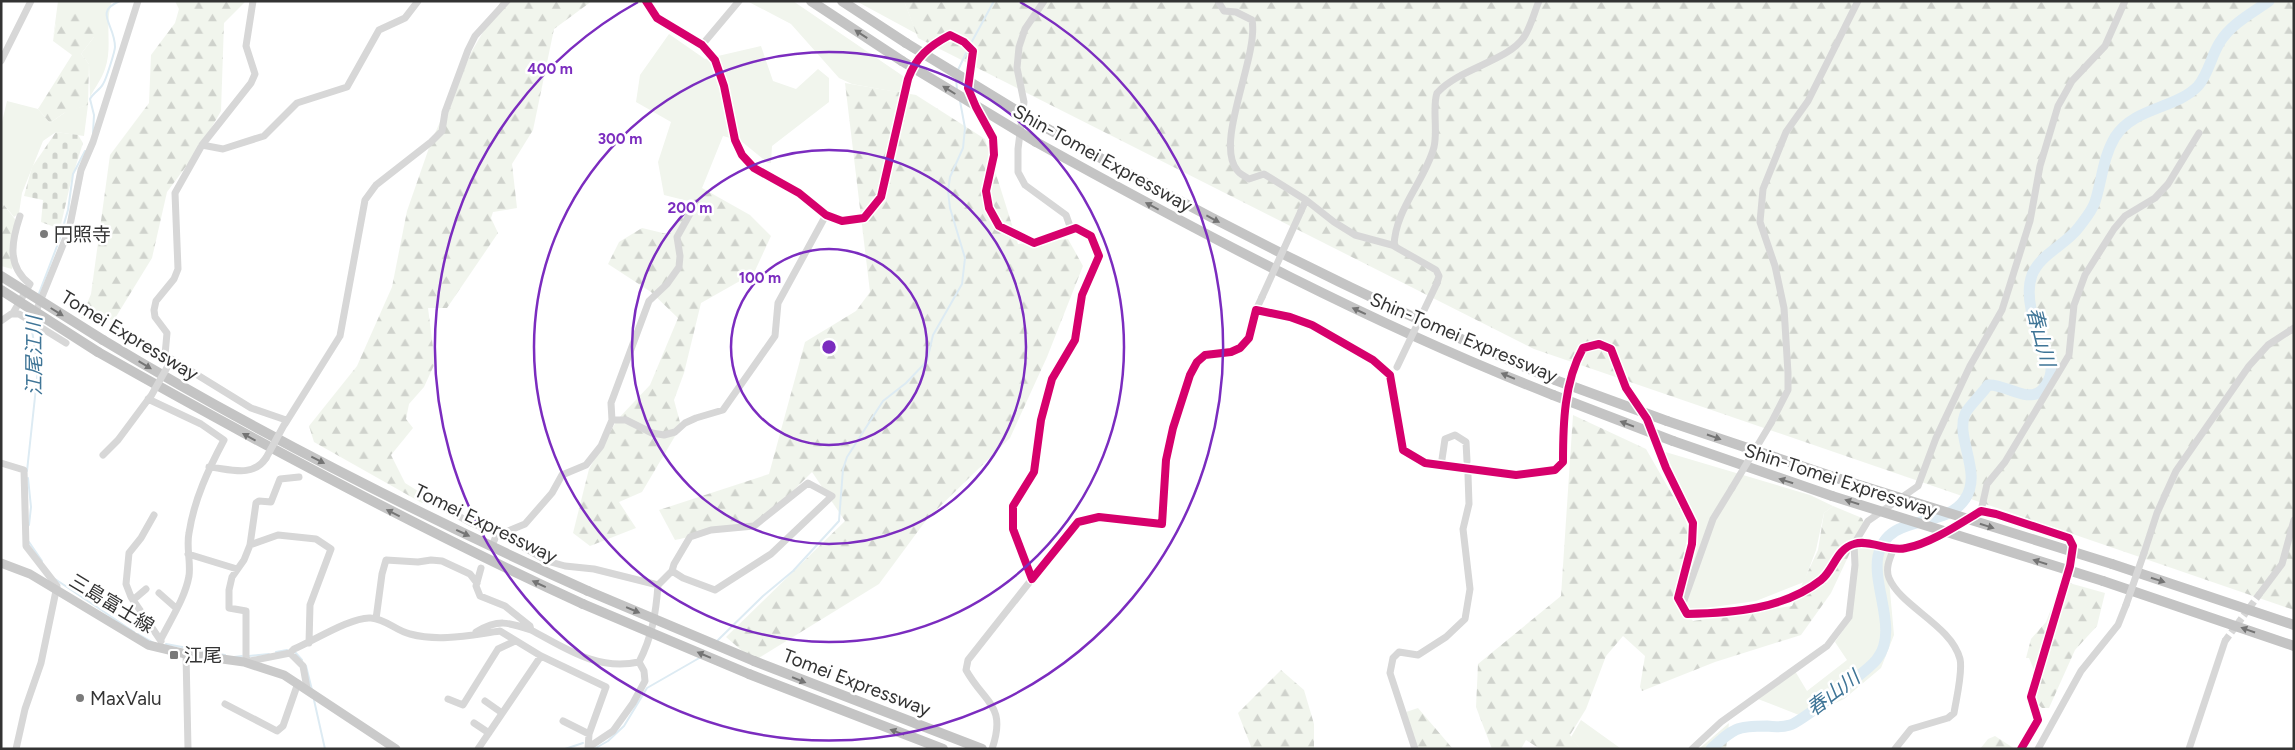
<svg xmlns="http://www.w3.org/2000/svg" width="2295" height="750" viewBox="0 0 2295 750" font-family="Figtree,'Noto Sans JP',sans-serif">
<defs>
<pattern id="forest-firs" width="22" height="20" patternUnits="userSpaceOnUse" patternTransform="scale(1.25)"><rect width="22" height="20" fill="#f1f5ed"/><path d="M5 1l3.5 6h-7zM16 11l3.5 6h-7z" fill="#cfd2cc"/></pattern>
<pattern id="cemetery-stones" width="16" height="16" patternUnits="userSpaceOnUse" patternTransform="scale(1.25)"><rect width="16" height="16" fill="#f1f5ed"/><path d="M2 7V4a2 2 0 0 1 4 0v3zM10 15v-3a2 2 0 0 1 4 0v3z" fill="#cfd2cc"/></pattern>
</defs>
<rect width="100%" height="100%" fill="#fff"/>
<path fill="#f1f5ed" d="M58,1H112C104,23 113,47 105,69C102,78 95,88 90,97L89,64L81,54L94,37L56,23L53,39Z
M747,1H793L903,76L902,93L852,84L839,78L791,24Z
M856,1H904L917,34Z
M669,34L705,59L761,46L773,81L796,89L818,69L829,78V102L772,146L771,163H768L741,141L723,136L696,203L664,195L658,162L671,122L636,102L640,75Z
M7,101L38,109L50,123L67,111L88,105L84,136L56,132L43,141L22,193L19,213L14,217L1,201V126Z
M1662,451L1810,495L1833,506L1824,513L1816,550L1804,582L1756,601L1691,610L1683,601L1690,551L1697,531L1693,513Z
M1856,546L1891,548L1888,569L1894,635L1881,668L1844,699L1804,717L1758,699L1795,671L1807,691L1847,660L1835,642L1851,619Z
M1581,720L1620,748L1621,749H1580L1571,737Z"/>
<path fill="url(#forest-firs)" d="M175,1H246L224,23L221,111L199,149L167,192L152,258L114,320L81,318L91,294L110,155L149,103L151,55L175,23L179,9Z
M501,1H592L554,29L533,130L512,164L517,208L493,212L491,218L498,233L447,308H428L435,363L424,387L409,404L406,419L413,428L391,455L405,483L434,501L422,503L314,442L309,426L357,366L392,287L407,211L431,142L472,51Z
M904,1H2294V610L1534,349L918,38Z
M73,8L92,10L97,15L94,37L81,54L89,64L88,105L64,113L50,123L38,109L72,55L53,41L56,23Z
M845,83L916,95L985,139L1018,244L1068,239L1083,266L1047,357L1010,438L927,519L879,584L754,661L726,637L845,521L812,472L763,521L675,540L659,510L769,474L805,342L856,311L870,292Z
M702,188L750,215L771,236L754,273L701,303L684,373L674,400L681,426L642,492L619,502L636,528L590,546L573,533L589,469L617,420L650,385L678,318L651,292L608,264L619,242L642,228L667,234Z
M1,201L18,223L12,269L1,266Z
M1573,415L1646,449L1684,515L1689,531L1675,598L1693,621L1792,606L1818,550L1824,513L1833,506L1862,518L1864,523L1831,593L1801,635L1715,662L1642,691L1640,687L1645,656L1623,636L1606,656L1586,709L1570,735L1580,749H1540L1526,740L1521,749H1492L1476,707L1478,664L1561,596Z
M2062,581L2105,593L2097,626L2075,650L2049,708H2042L2032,699L2034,670L2029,658H2026L2031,639L2046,622Z
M1281,670L1304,690L1314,724V749H1252L1238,713Z
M1418,708L1453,749H1417L1406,712Z
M1729,723L1726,749H1699Z
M1995,736L2015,749H1980L1988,739Z"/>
<path fill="url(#cemetery-stones)" d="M56,132L78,135L83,143L71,181L60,229L41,222L43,200L24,196L32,167Z"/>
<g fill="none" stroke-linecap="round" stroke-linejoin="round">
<path stroke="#ddebf3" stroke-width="2" d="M970,45L994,1
M958,70L968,49
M956,79L957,89
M93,133L94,115L90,99C93,93 100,90 103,84C106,80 115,51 115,47C115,24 93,12 120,1
M38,296L59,241L68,210L73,174L85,151
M27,471L38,369L31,324
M28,478L31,507L29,525
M29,542L42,561
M55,579L134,632
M138,634L154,643
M717,641L763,596L793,571L839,521L843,469L847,457L883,401L906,383L927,361L933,335L962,284L965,258L950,208L948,191L950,177L963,148L965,128L960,101
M166,644L225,655
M276,652L287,650
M295,652L302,660
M249,656L269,654
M234,657L242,656
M306,666L312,690
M314,700L325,749
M565,749L583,743
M594,749L608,741L624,726L647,688L701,657"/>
<path stroke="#ddebf3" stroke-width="11" d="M1711,749C1734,728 1736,726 1767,726C1774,727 1783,727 1790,725C1799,723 1871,668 1877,659C1899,632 1872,586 1878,556C1888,511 1944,531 1965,499C1983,473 1955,438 1965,414C1968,407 1983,393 1988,385C2004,383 2028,404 2042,390C2049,383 2053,372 2050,363C2048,357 2044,352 2042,346C2035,326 2024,296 2032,275C2040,254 2066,245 2079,227C2085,219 2092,211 2095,202C2102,180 2103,157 2115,137C2134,107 2176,109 2198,86C2209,73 2211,56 2220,42C2231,24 2252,13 2269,1"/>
<path stroke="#d6d6d6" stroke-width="7" stroke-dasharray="7 3.5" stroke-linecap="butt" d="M2225,641L2261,592"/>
<path stroke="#d7d7d7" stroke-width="7" d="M646,1L657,18L702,45L715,60L724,86L735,140L742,155L754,168L799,193L826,215L842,221L864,218L881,197L908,79C916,57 929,46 950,35L964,42L973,51L968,88L976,107L993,138L994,155L986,191L989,208L999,226L1034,243L1076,228L1091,236L1099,256L1082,295L1075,340L1052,379L1041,420L1034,472L1013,506V529L1032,579L1078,522L1099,517L1162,524L1166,460L1173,428L1190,375L1197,362L1205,355L1231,352L1240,348L1249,338L1256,310L1290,317L1312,325L1373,360L1390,375L1403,450L1425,463L1516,475L1555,470L1563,462C1563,424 1564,382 1583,348L1599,344L1611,349L1626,388L1647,419L1666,468L1693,523L1692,544L1678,598L1687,614C1733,613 1784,609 1821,580C1834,570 1836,549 1854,544C1870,539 1889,552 1906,548C1930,544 1961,523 1981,511L1996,514L2069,538L2073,546L2070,566L2031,697L2038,720L2021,749
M1044,1L1025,29L1019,47L1017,68L1024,102L1018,149V172L1025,185L1066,215L1071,229
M1218,1L1224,11L1236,12L1252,20C1259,56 1214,142 1237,170C1239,174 1245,176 1249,179L1264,174L1306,200
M702,45L739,1
M1,61L31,1
M202,145L251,83L255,74L246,46L253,1
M1301,211L1306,200L1334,222L1355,235L1392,245L1436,270L1439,276L1437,283
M1394,246C1395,209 1425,181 1434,147C1438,131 1432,106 1437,93C1460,68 1508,61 1524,37C1531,26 1534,13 1539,1
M1256,310L1262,297
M13,313L30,284C6,266 12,240 20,216
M27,319L37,309L69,230L81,170L93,142L138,1
M1,321L11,314H19L66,343
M148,399L201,424L224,440C208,470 194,500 189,533C186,547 191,562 189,576C185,598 171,619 161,639
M286,420L251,408L165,355L167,333L155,317L154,310L156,301L174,279L178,269L175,193L202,145L223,149L264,136L297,103L347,87L379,30L405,18L418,1
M612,420H626L652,433L664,435L675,432L685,423L696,418L723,410L775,336L778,303L826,215
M1771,423L1788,390V373L1784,308L1775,266L1760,222L1763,189L1786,132L1808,101L1858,1
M285,424L340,336L365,200L376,185L431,142L442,131L445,112L468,50L475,36L507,1
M103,455L118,440L150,397
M1,463L24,470L26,546L57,586L41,663L25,709L16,749
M1441,466L1445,439L1455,435L1466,442L1467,461
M209,467C230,469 253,478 266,458
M444,508L471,523L501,534L547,561L565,566L594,569L658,585L672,571L674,564L690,537L711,530L754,526L808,483L832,496L771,554L715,590L683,578L672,571
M1981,511L1987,484L2005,462L2069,355L2074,305L2085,275L2114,229L2125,216L2155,198L2168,184L2199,133
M154,515L141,538L129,553L126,584L131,597L161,641
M494,541L496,536L525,524L552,493L562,475L586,465L601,446L612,420L611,403L649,301L667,284L679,267L680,256L677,237L696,203
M250,545L278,535L316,539L331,549L310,605L309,643
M1894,548C1890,558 1885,568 1889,578C1901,607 1951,625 1960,659C1963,672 1956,700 1954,713L1948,718L1911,729L1895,749
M2144,553L2157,513L2176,471L2249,366L2268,345L2294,328
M188,554L237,569
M481,568L476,586L480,596L505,606L530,626L531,630C567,649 597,671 639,662C652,637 656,613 658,585
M2261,592L2282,564L2294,520
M159,593L176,608
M133,600L146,589
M1682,606L1713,519L1732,488
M376,619L382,574L386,560L418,562L431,560L442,561L470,574L477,583
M476,632C498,619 508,622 531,630
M290,653L303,666L307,688
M186,654L188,749
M246,661V611L229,608V590L232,577L244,560L250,545L256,503L259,501L271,502L280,479L299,477
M245,662L290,653L294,649C313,641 353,616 371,618C386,619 396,631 410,634C440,642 470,635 500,631L541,656L606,687L589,734L588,749
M448,699L463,705L498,649L515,641
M485,701L502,713
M225,704L277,731L283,726L298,683
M563,721L589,734
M474,723L489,733
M589,747L613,731L633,703L645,681L644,671L639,662
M478,749L541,656
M992,749C1007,705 985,704 966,670L968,660L1032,579
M1415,749L1390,673L1393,658L1399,652L1418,655L1446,637L1465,619L1470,589L1463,529L1469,504L1468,475
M1692,749L1721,722L1827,646L1849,617L1855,565L1854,544L1868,521L1918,486L1936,438L1970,366L2002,310L2030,221L2040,166L2058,106L2072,81L2105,46L2125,1
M2038,749L2081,671L2118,625L2126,605
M2189,749L2225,641"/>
<path stroke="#cacaca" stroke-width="9" d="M1,563L30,574L148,645L186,654L244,662L284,675L396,749"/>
<path stroke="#c4c4c4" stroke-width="10" d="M811,1L902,61
M842,1L906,43
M1032,120C1202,216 1375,304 1555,380
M1036,142C1204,235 1374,325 1553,395
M103,340C259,434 422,516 588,591
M98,352C257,442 417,528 583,604
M1667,421L1840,479
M1673,441L1832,496
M2112,564L2294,625
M2103,581L2294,646
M754,661L982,749
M749,674L943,749"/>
<path stroke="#d7d7d7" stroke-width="7" d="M1262,297L1301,211
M1397,367L1437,283
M151,396L169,364
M266,458L284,425
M1732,488L1771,423
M2126,605L2144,553"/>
<path stroke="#c4c4c4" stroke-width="10" d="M906,43L1032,120
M902,61L1036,142
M1,276L103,340
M1,290L98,352
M1555,380L1667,421
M1553,395L1673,441
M1840,479L2112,564
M1832,496L2103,581
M588,591L754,661
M583,604L749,674"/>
<g stroke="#fff" stroke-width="11">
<path id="cycleway" d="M646,1L657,18L702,45L715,60L724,86L735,140L742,155L754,168L799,193L826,215L842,221L864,218L881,197L908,79C916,57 929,46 950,35L964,42L973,51L968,88L976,107L993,138L994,155L986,191L989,208L999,226L1034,243L1076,228L1091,236L1099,256L1082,295L1075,340L1052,379L1041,420L1034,472L1013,506V529L1032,579L1078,522L1099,517L1162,524L1166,460L1173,428L1190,375L1197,362L1205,355L1231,352L1240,348L1249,338L1256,310L1290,317L1312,325L1373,360L1390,375L1403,450L1425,463L1516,475L1555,470L1563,462C1563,424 1564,382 1583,348L1599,344L1611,349L1626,388L1647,419L1666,468L1693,523L1692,544L1678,598L1687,614C1733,613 1784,609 1821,580C1834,570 1836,549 1854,544C1870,539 1889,552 1906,548C1930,544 1961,523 1981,511L1996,514L2069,538L2073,546L2070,566L2031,697L2038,720L2021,749"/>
</g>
<use href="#cycleway" stroke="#d6006c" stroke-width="8"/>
</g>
<defs><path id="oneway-solid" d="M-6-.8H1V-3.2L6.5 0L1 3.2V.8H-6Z" transform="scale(1.25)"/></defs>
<g fill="#747474">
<use href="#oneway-solid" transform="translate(861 34) rotate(-147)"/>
<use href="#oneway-solid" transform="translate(949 90) rotate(-148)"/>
<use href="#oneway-solid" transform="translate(1152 206) rotate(-152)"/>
<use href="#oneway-solid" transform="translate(1213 219) rotate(28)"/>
<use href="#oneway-solid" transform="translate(1359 311) rotate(-155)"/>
<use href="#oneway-solid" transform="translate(57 312) rotate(32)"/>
<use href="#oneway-solid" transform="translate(145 365) rotate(31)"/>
<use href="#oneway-solid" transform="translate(1508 376) rotate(-157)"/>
<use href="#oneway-solid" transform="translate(1627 424) rotate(-159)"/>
<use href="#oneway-solid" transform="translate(249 437) rotate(-151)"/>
<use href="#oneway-solid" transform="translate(1714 437) rotate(19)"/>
<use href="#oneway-solid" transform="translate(318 460) rotate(27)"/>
<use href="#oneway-solid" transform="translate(1786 481) rotate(-162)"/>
<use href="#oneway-solid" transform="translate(1852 502) rotate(-163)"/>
<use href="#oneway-solid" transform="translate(393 513) rotate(-153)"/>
<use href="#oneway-solid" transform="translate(1987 526) rotate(17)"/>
<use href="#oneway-solid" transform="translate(463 533) rotate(25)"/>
<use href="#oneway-solid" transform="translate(2040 562) rotate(-163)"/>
<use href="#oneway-solid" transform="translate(2158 580) rotate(18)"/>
<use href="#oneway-solid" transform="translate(539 584) rotate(-155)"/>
<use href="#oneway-solid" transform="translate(633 610) rotate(23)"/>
<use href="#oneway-solid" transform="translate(2248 630) rotate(-161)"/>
<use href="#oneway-solid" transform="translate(704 655) rotate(-157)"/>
<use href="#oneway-solid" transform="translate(799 680) rotate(22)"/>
<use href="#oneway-solid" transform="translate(897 732) rotate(-160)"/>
</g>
<g fill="none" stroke="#7b2cbf" stroke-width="2.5">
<circle cx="829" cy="347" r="98"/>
<circle cx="829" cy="347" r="197"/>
<circle cx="829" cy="347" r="295"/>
<path d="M1020 2A394 394 0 1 1 638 2"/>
</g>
<g fill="#7a7a7a" stroke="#fff" stroke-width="2">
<circle cx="44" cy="234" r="5"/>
<rect x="169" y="650" width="10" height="10" rx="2.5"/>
<circle cx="80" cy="698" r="5"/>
</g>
<g text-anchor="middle" stroke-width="5" stroke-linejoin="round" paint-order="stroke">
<g font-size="19" fill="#333" stroke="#fff">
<text transform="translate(1103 158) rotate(29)" y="7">Shin-Tomei Expressway</text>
<text transform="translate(130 335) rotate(31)" y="7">Tomei Expressway</text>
<text transform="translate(1464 337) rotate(23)" y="7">Shin-Tomei Expressway</text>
<text transform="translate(1841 480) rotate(18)" y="7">Shin-Tomei Expressway</text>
<text transform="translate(486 523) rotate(26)" y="7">Tomei Expressway</text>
<text transform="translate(112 603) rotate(31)" y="7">三島富士線</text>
<text transform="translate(857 682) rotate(21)" y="7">Tomei Expressway</text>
</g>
<g font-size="19" fill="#333" stroke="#fff" text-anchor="start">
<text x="54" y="241">円照寺</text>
<text x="184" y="662">江尾</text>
<text x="90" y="705">MaxValu</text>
</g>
<g font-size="20" font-style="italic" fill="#3f7597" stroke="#fff">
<text transform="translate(2041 337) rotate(76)" y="7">春山川</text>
<text transform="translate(34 356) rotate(-90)" y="7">江尾江川</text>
<text transform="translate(1833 693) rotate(-37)" y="7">春山川</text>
</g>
</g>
<circle cx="829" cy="347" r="8" fill="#7b2cbf" stroke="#fff" stroke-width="2.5"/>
<g font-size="15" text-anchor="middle" font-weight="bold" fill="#7b2cbf" stroke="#fff" stroke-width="5" stroke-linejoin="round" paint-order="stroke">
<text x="550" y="74">400 m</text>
<text x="620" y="144">300 m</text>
<text x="690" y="213">200 m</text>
<text x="760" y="283">100 m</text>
</g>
<rect width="2295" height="750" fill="none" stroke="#333333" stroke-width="5"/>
</svg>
